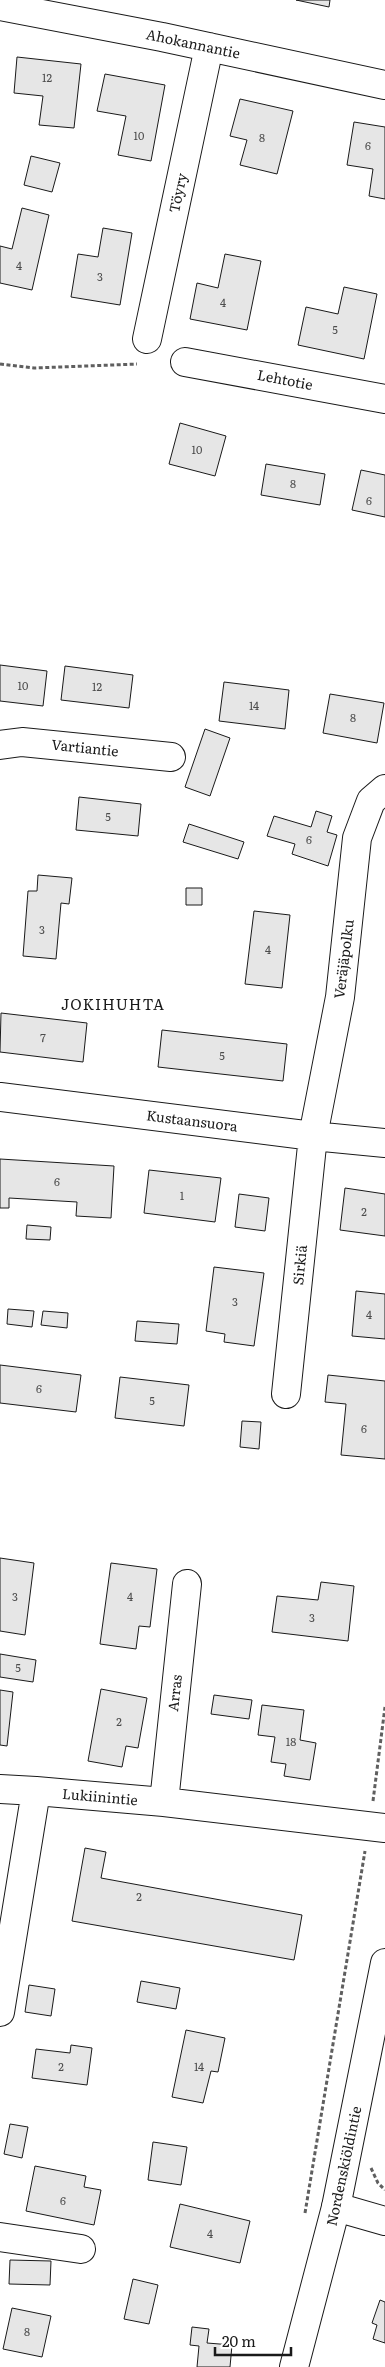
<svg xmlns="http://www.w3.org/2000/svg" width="385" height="2367" viewBox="0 0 385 2367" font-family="Literata,serif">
<rect width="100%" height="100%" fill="#fff"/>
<path fill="#e6e6e6" stroke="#1a1a1a" d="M296,0H330L329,7Z
M17,57L81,64L74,128L39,125L43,96L14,93Z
M105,74L165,85L151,161L118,155L126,116L97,111Z
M240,99L293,111L277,174L240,165L247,140L230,136Z
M354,122L385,127V199L369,196L373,169L347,165Z
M31,156L60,163L52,192L24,185Z
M22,208L49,215L32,290L0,283V246L12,249Z
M103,228L132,233L120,305L71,297L78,254L98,257Z
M225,254L261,261L247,330L190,319L197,283L218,288Z
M344,287L377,294L364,359L298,345L306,307L338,314Z
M180,423L226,436L215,476L169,464Z
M266,464L325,474L320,505L261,495Z
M361,470L385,475V517L352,510Z
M0,665L47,671L43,706L0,701Z
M65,666L133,675L129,708L61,700Z
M224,682L289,690L285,729L219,721Z
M330,694L384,703L377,743L323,733Z
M205,729L230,738L210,796L185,787Z
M79,797L141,804L138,836L76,830Z
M316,811L332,816L327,832L337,835L328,866L292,854L295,844L267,836L274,816L311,827Z
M189,824L244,842L238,859L183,842Z
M38,875L72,878L69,904L61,903L56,959L23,956L28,891H37Z
M186,888H202V905H186Z
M254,911L290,915L282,988L245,984Z
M1,1013L87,1023L83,1062L0,1052Z
M162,1030L287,1044L283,1081L158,1067Z
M0,1159L114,1166L111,1218L76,1216L77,1202L9,1198V1208H0Z
M149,1170L221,1178L215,1222L144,1213Z
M345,1188L385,1194V1236L340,1230Z
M239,1194L269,1198L265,1231L235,1227Z
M27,1225L51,1227L50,1240L26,1239Z
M214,1267L264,1273L254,1346L224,1342L225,1334L206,1331Z
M356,1291L385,1294V1339L352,1336Z
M8,1309L34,1311L32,1327L7,1324Z
M43,1311L68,1313L67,1328L41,1325Z
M137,1321L179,1324L177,1344L135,1341Z
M0,1365L81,1375L76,1412L0,1403Z
M328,1375L385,1381V1459L341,1455L346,1404L325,1402Z
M120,1377L189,1385L184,1426L115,1418Z
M242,1421L261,1422L259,1449L240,1447Z
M0,1558L34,1563L25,1635L0,1631Z
M111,1563L157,1569L150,1627L139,1626L136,1649L100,1644Z
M321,1582L354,1586L348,1641L272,1632L277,1596L318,1600Z
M0,1654L36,1660L33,1682L0,1677Z
M101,1689L147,1698L138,1748L126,1746L122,1767L88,1761Z
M0,1690L13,1692L7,1746L0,1745Z
M214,1695L252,1700L249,1719L211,1714Z
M262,1705L304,1710L300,1740L316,1743L310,1780L284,1776L286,1764L271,1762L275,1737L258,1735Z
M85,1848L106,1852L101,1878L302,1915L294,1960L72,1921Z
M141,1981L180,1988L176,2009L137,2002Z
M29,1985L55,1989L51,2016L25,2012Z
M186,2030L225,2038L218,2072L211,2071L203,2103L172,2097Z
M71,2045L92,2048L87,2085L32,2078L36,2049L70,2053Z
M10,2124L28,2127L22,2158L4,2154Z
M153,2142L187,2147L181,2185L148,2180Z
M35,2166L86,2176L84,2187L101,2190L94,2225L26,2211Z
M180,2204L250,2221L240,2263L170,2247Z
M10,2260L51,2261L50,2285L9,2284Z
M133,2279L158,2285L149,2324L124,2319Z
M380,2300L385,2302V2343L373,2339L377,2325L372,2323Z
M12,2308L51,2316L42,2357L3,2349Z
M192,2327L209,2329L207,2343L232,2345L230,2367H197L199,2346L190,2345Z"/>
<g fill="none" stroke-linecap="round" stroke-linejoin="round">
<g stroke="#1a1a1a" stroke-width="30">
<path id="minor" d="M0,6L162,37L385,85
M147,339L209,47
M185,362L385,399
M0,745L22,742L171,757
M0,1097L313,1136L385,1143
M286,1394L313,1136L340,997L357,838L371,801L385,789
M0,1789L36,1791
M164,1802L187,1584
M0,2012L36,1791L164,1802L385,1828
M336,2207L385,2221
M0,2237L81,2249"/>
</g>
<g stroke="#1a1a1a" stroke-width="30">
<path id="major" d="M294,2367L336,2207L385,1963"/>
</g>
<path stroke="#5f5f5f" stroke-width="3" stroke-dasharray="4 2.5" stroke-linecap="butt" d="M0,364L34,368L137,364
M373,1801L385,1707
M371,2168L378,2183L385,2190
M305,2213L365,1851"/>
<use href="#minor" stroke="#fff" stroke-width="28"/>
<use href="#major" stroke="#fff" stroke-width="28"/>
</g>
<g text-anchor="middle" stroke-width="4" stroke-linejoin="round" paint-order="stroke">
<g font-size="11" fill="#4d4d4d">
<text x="47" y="82">12</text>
<text x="139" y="140">10</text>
<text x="262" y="142">8</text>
<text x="368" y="150">6</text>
<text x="19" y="270">4</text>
<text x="100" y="281">3</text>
<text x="223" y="307">4</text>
<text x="335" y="334">5</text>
<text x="197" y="454">10</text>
<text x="293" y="488">8</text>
<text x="369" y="505">6</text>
<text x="23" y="690">10</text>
<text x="97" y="691">12</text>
<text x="254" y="710">14</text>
<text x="353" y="722">8</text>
<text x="108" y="821">5</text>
<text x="309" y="844">6</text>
<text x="42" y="934">3</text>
<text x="268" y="954">4</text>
<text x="43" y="1042">7</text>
<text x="222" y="1060">5</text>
<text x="57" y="1186">6</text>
<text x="182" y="1200">1</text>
<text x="364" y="1216">2</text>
<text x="235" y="1306">3</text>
<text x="369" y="1319">4</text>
<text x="39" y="1393">6</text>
<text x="152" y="1405">5</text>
<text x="364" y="1433">6</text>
<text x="15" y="1601">3</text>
<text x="130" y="1601">4</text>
<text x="312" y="1622">3</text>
<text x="18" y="1672">5</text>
<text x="119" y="1726">2</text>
<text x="291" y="1746">18</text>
<text x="139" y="1901">2</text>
<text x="61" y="2071">2</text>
<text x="199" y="2071">14</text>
<text x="63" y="2205">6</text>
<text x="210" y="2238">4</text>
<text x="27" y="2336">8</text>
</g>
<g font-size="14" fill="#1a1a1a" stroke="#fff">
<text transform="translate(193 44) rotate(12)" y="5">Ahokannantie</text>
<text transform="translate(178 193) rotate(-78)" y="5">Töyry</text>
<text transform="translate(285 380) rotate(11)" y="5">Lehtotie</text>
<text transform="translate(85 748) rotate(6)" y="5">Vartiantie</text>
<text transform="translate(344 959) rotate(-83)" y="5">Veräjäpolku</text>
<text transform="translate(192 1121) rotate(7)" y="5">Kustaansuora</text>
<text transform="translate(300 1265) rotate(-84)" y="5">Sirkiä</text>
<text transform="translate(175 1693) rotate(-84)" y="5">Arras</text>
<text transform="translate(100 1797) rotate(5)" y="5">Lukiinintie</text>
<text transform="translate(344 2166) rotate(-78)" y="5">Nordenskiöldintie</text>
</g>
<g font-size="15" letter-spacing="1" fill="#1a1a1a" stroke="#fff">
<text x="113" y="1010">JOKIHUHTA</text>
</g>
</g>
<path d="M215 2347v8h76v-8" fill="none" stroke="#1a1a1a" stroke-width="2.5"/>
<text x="222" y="2347" font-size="15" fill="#1a1a1a" stroke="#ffffff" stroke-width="4" paint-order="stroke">20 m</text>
</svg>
